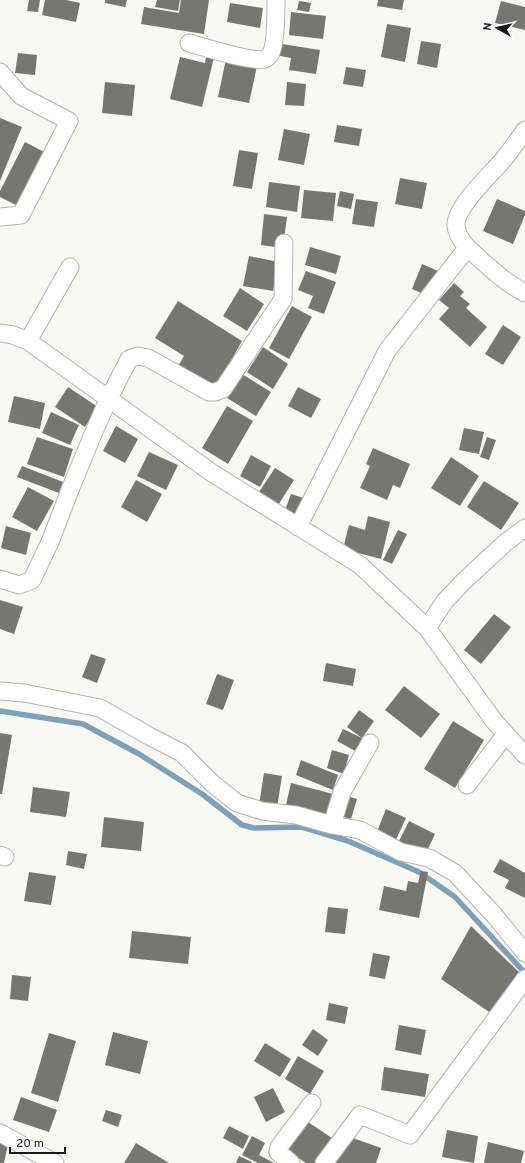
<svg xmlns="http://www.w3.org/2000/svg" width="525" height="1163" viewBox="0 0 525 1163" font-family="Overpass,sans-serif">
<rect width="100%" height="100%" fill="#f9f9f4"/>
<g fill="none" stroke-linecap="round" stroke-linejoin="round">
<path stroke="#80a0b8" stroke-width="5.5" d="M0,711L83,724L139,754L202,794L242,825L254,828L302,827L348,841L419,872L455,897L525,973"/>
</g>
<path fill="#777772" d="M29,0H40L38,12L27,11Z
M45,0H66L80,3L76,22L42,15Z
M105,0H127L125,7L105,3Z
M157,0H180L178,11L155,7Z
M181,0H209L204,34L141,24L144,7L179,13Z
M378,0H404L402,10L377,6Z
M299,1L311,3L309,12L297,10Z
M501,1L525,7V30L495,23Z
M230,3L263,8L260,28L227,22Z
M291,12L326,16L323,39L289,35Z
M387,24L411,28L405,62L381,57Z
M421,41L441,44L437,68L417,64Z
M276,43L320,50L316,74L289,70L291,58L275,55Z
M207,51L215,53L202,107L170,99L180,57L205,63Z
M18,53L37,55L35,75L15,73Z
M226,59L257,66L249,103L218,97Z
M346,67L366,70L363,87L343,84Z
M105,82L135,85L132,116L102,113Z
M287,82L306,84L304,106L285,105Z
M0,118L22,127L0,181Z
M337,125L362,129L359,146L334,142Z
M284,129L310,134L304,165L278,160Z
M25,142L48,154L20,207L0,197V191Z
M239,150L258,153L252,189L233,186Z
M400,178L427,183L422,209L395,204Z
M269,182L300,186L297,212L266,207Z
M304,190L336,193L333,221L301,218Z
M340,191L354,194L351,209L337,206Z
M356,199L378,202L374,227L352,224Z
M497,199L525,211V215L513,244L483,231Z
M264,214L287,217L283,248L261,245Z
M310,247L341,256L336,274L305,265Z
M249,256L279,262L273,291L243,286Z
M422,264L445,274L435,299L412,289Z
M306,271L336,282L324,314L308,308L313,296L298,290Z
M454,283L464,292L460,296L470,304L466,308L487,327L470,347L439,319L449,308L439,300Z
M240,288L264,304L247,331L223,316Z
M178,301L242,341L233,357L245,364L225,397L177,368L184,356L155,338Z
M292,306L312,317L289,359L269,348Z
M503,325L521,337L503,365L485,354Z
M263,347L288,364L273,389L247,372Z
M242,374L271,392L256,416L227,398Z
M68,387L98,407L85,427L55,407Z
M298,387L321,399L311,418L288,406Z
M14,396L45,403L40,429L8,422Z
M227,406L253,421L228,464L202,448Z
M51,412L79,425L70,445L42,433Z
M116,426L138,439L125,463L103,451Z
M464,428L484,432L479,454L459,450Z
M37,437L73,449L64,477L27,464Z
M487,437L496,440L489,460L480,457Z
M373,448L410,464L400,488L393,485L387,500L360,488L370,466L366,464Z
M149,452L178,465L166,490L137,476Z
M251,455L271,466L260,487L240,476Z
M451,457L479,476L460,506L431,488Z
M22,466L63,482L59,493L17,477Z
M275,468L294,480L277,507L257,495Z
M136,480L162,494L147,522L121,507Z
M484,481L519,503L501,530L467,507Z
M28,487L54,501L37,531L12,517Z
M291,494L310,500L303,522L283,516Z
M368,516L390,522L381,559L343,549L349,525L365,530Z
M6,526L31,533L26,555L1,548Z
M398,530L407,534L392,564L383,560Z
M0,600L23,607L14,634L0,629Z
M494,614L511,627L481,664L464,650Z
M91,654L106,659L97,683L82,677Z
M326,663L356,669L353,686L323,681Z
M217,674L234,680L223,710L206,704Z
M404,686L440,714L421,738L385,710Z
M359,710L374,721L362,738L347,727Z
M453,721L484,740L455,788L424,769Z
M343,729L364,739L357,752L337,741Z
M0,733L12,735L2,794H0Z
M332,750L349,755L344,774L327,768Z
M301,760L338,775L333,790L296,775Z
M264,773L282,776L277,808L259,805Z
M291,783L333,794L326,820L285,809Z
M33,787L70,792L66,817L30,812Z
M347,796L357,799L351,819L340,816Z
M386,809L406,818L395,842L376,834Z
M104,817L144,822L141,851L101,847Z
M409,821L435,834L425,855L399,841Z
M68,851L87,854L84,869L66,865Z
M500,859L525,873V898L505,888L509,880L493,872Z
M421,871L428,872L419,918L379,910L384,886L406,891L408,881L418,883Z
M29,872L56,876L51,905L24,901Z
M328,907L348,909L345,934L325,932Z
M471,926L522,975L495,1016L441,979Z
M132,931L191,937L188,964L129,958Z
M373,953L390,956L385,979L369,976Z
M12,975L31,977L28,1001L10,999Z
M329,1003L348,1007L345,1024L326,1020Z
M399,1025L426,1030L421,1055L395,1050Z
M313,1029L328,1040L318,1056L302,1045Z
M113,1032L148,1041L140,1074L105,1065Z
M49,1033L76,1041L58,1102L31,1093Z
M265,1043L291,1059L280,1077L254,1061Z
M298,1056L324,1071L310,1094L285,1079Z
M384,1067L429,1074L425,1097L381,1090Z
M273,1088L285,1112L266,1122L254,1097Z
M21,1097L57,1110L49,1132L13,1120Z
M106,1110L122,1115L118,1127L102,1121Z
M305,1120L335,1140L319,1163H306L285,1149Z
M229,1126L249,1136L243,1149L223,1138Z
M447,1130L478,1136L474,1163L442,1157Z
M252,1136L265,1143L259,1155L274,1163H258L242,1155Z
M350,1137L381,1148L376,1163H330Z
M0,1138L9,1140L4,1163H0Z
M488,1142L524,1151L521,1163H484Z
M136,1143L169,1163H124Z
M239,1156L252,1162L251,1163H236Z"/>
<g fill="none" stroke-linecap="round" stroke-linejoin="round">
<g stroke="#b3b3ae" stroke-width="19">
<path id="minor" d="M189,43C204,47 253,63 265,59C266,59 269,56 270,55C276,47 276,12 276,0
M0,72L21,96L69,121L21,215L0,217
M525,130C518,140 511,150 503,160C491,174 454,208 456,226C458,241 471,251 481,260C494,272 509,285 525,293
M0,333L13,335L28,341L212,473L360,565L427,628L494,721L525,755
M28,341L70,267
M298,527L387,351L467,248
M0,579L19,585L32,580L50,542L70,490L93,434L108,400L129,359L138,356L148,358L209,392H215L223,389L283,299L284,243
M427,628L445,601L464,581L505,543L525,528
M0,691L24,693L100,708L149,736L182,753L213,784L237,803L262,811L296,815L332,825L360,830L401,852L429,858L455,873L495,916L525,953
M467,785L506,734
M332,825L342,792L370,743
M0,855L5,857
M0,1133L55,1163
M291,1163L278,1152L279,1147L312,1103
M324,1163L360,1115L410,1135L525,979"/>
</g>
<use href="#minor" stroke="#fff" stroke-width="17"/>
</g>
<g transform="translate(497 28) rotate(278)" stroke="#ffffff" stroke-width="3" paint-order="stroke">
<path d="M0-3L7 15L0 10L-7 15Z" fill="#1a1a18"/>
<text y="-6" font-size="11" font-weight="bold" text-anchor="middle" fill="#1a1a18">N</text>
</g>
<path d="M10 1147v6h55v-6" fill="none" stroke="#1a1a18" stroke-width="2"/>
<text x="16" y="1147" font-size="12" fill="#1a1a18" stroke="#ffffff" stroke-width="3" paint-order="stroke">20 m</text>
</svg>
